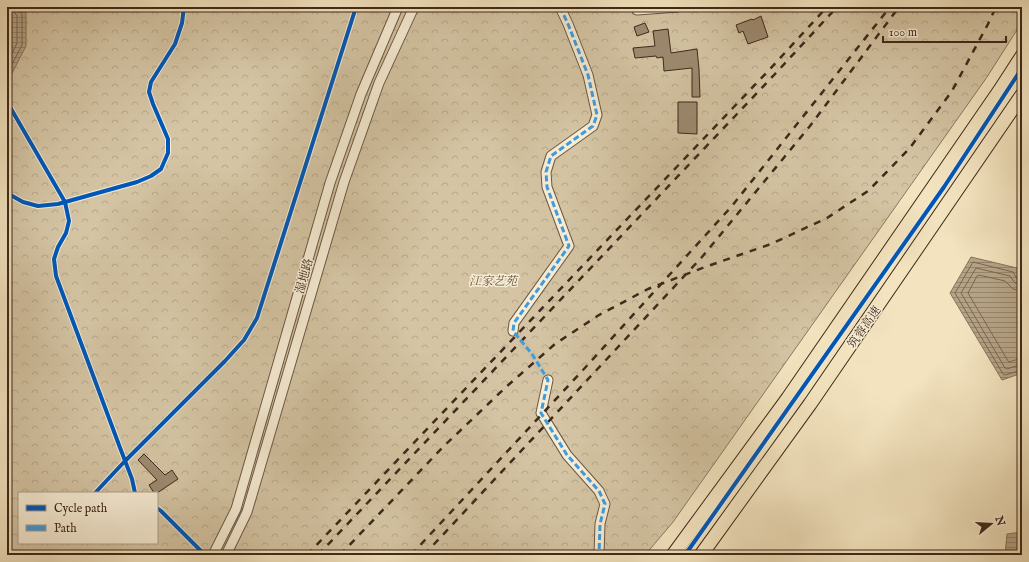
<svg xmlns="http://www.w3.org/2000/svg" width="1029" height="562" viewBox="0 0 1029 562" font-family="'IM FELL English','Noto Serif SC',serif">
<defs>
<pattern id="park-crowns" width="20" height="18" patternUnits="userSpaceOnUse"><rect width="20" height="18" fill="#d4c4a3"/><path d="M2 6a3 3 0 1 1 6 0M12 15a3 3 0 1 1 6 0" fill="none" stroke="#b7a88c"/></pattern>
<pattern id="water-rules" width="6" height="5" patternUnits="userSpaceOnUse"><rect width="6" height="5" fill="#b6a487"/><path d="M0 2.5h6" fill="none" stroke="#95866e"/></pattern>
</defs>
<rect width="100%" height="100%" fill="#f3e4bf"/>
<filter id="stains"><feTurbulence type="fractalNoise" baseFrequency=".005" numOctaves="4"/><feColorMatrix values="0 0 0 0 .2 0 0 0 0 .09 0 0 0 0 .02 0 0 0 .5 -.17"/></filter>
<radialGradient id="worn" r=".72"><stop offset=".6" stop-color="#630" stop-opacity="0"/><stop offset="1" stop-color="#630" stop-opacity=".3"/></radialGradient>
<path fill="url(#park-crowns)" stroke="#8a765f" fill-rule="evenodd" d="M7,7H1022V22L987,77L673,522L645,555H7ZM19,493H157V543H19Z"/>
<path fill="url(#water-rules)" stroke="#86735c" d="M7,7H21L26,11V46L7,83Z
M971,257L1017,268L1022,280V373L1002,380L950,293Z
M1022,532V555H1005L1007,534Z"/>
<g fill="none" stroke-linecap="round" stroke-linejoin="round">
<path stroke="#7a6651" stroke-width="1" d="M7,51L11,42V18L8,12V7
M7,64L17,43V16L14,11V7
M7,74L22,45V14L19,10V7
M1022,280L1017,279L1013,272L973,262L955,293L1003,374L1005,375L1022,370
M1022,285L1015,283L1010,276L976,268L961,293L1005,368L1007,369L1022,364
M1022,291L1013,289L1005,281L979,275L977,276L968,293L1008,361L1009,362L1022,358"/>
</g>
<path fill="#9d8a70" stroke="#3f291b" d="M761,16L768,37L748,44L743,31L739,33L736,25L752,19L753,20Z
M645,23L649,32L637,36L634,27Z
M668,29L671,53L697,49L699,69L700,97H692V68L664,71L663,57L657,58L656,56L635,58L633,48L655,46L653,31Z
M678,102H697V134L678,133Z
M144,454L165,475L172,470L178,479L157,493H154L149,485L157,480L138,460Z"/>
<g fill="none" stroke-linecap="round" stroke-linejoin="round">
<path stroke="#cfbf9e" stroke-width="9" stroke-dasharray="9 4.5" stroke-linecap="butt" d="M513,331L532,354L548,380"/>
<g stroke="#6c5844" stroke-width="11">
<path id="minor" d="M637,10L678,7
M513,331L514,323L569,246L547,187L546,172L551,156L593,126L597,115L588,75L568,24L560,7
M548,380L541,413L567,455L599,491L605,504L600,524L599,555
M213,555L236,509L330,183L361,94L398,7
M226,555L247,512L344,182L379,83L414,7"/>
</g>
<g stroke="#3f291b" stroke-width="15">
<path id="highway" d="M673,555L788,398L1000,90L1022,56
M701,555L810,404L1022,95"/>
</g>
<use href="#minor" stroke="#f7edd5" stroke-width="9"/>
<use href="#highway" stroke="#f3e4bf" stroke-width="13"/>
<path stroke="#3f291b" stroke-width="2.5" stroke-dasharray="7 7" stroke-linecap="butt" d="M307,555L770,69L827,7
M318,555L775,74L837,7
M340,555L443,447L506,387L555,344L599,315L648,289L705,267L771,244L827,218L868,191L909,149L952,91L988,24L996,7
M411,555L583,370L732,206L890,7
M424,555L702,257L810,126L899,7"/>
<path stroke="#3f9cdf" stroke-width="3" stroke-dasharray="6 3" stroke-linecap="butt" d="M560,7L568,24L588,75L597,115L593,126L551,156L546,172L547,187L569,246L514,323L513,331L532,354L548,380L541,413L567,455L599,491L605,504L600,524L599,555"/>
<g stroke="#f7edd5" stroke-width="6">
<path id="cycleway" d="M10,107L65,202L69,221L66,233L58,247L54,259L56,276L119,445L132,479L135,493
M7,193L23,202L38,206L58,204L137,182L151,176L161,169L168,153V139L153,104L149,92L151,82L175,44L182,23L184,7
M95,493L125,461L225,361L244,340L257,318L356,7
M157,508L161,511L205,555
M685,555L944,187L1022,68"/>
</g>
<use href="#cycleway" stroke="#0057b8" stroke-width="4"/>
</g>
<g text-anchor="middle" stroke-width="3" stroke-linejoin="round" paint-order="stroke">
<g font-size="12" fill="#3f291b" stroke="#f7edd5">
<text transform="translate(304 276) rotate(-74)" y="4">湿地路</text>
<text transform="translate(864 327) rotate(-55)" y="4">筑蓉高速</text>
</g>
<g font-size="12" font-style="italic" fill="#64503d" stroke="#f7edd5">
<text x="493" y="285">江家艺苑</text>
</g>
</g>
<rect width="1029" height="562" fill="none" stroke="#f3e4bf" stroke-width="24"/>
<rect x="8" y="8" width="1013" height="546" fill="none" stroke="#3f291b" stroke-width="2"/>
<rect x="12" y="12" width="1005" height="538" fill="none" stroke="#3f291b"/>
<rect x="18" y="492" width="140" height="52" fill="#f7edd5" stroke="#ad9f8b"/>
<rect x="26" y="505" width="20" height="6" fill="#0057b8" stroke="#ad9f8b"/>
<text x="54" y="512" font-size="12" fill="#3f291b">Cycle path</text>
<rect x="26" y="525" width="20" height="6" fill="#3f9cdf" stroke="#ad9f8b"/>
<text x="54" y="532" font-size="12" fill="#3f291b">Path</text>
<g transform="translate(991 524) rotate(72)" stroke="#f7edd5" stroke-width="3" paint-order="stroke">
<path d="M0-3L7 15L0 10L-7 15Z" fill="#3f291b"/>
<text y="-6" font-size="11" font-weight="bold" text-anchor="middle" fill="#3f291b">N</text>
</g>
<path d="M883 36v6h123v-6" fill="none" stroke="#3f291b" stroke-width="2"/>
<text x="889" y="36" font-size="12" fill="#3f291b" stroke="#f7edd5" stroke-width="3" paint-order="stroke">100 m</text>
<rect width="100%" height="100%" filter="url(#stains)"/>
<rect width="100%" height="100%" fill="url(#worn)"/>
</svg>
